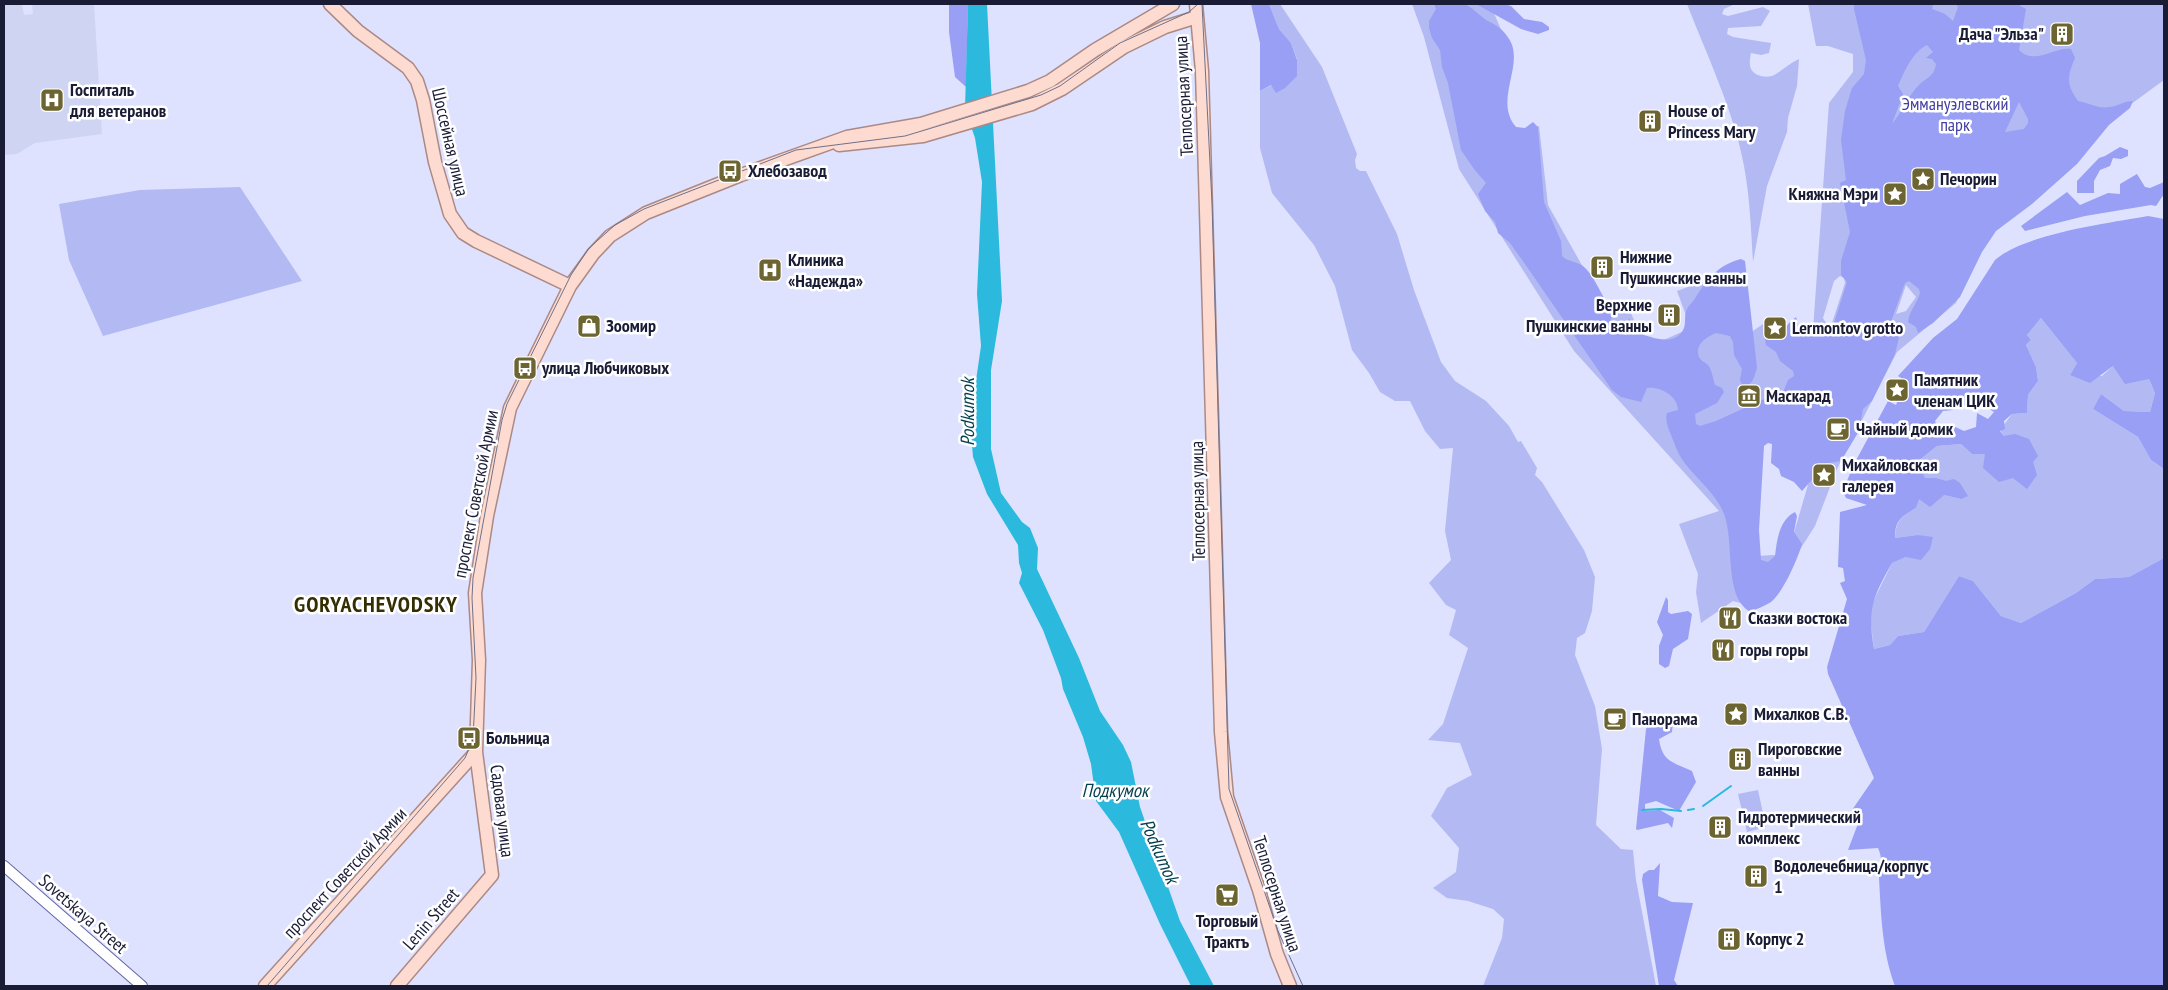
<svg xmlns="http://www.w3.org/2000/svg" width="2168" height="990" viewBox="0 0 2168 990" font-family="'PT Sans Narrow',sans-serif">
<rect width="100%" height="100%" fill="#dee2ff"/>
<path fill="#d0d4f3" d="M4,4H22L24,15L33,14L32,4H94L102,134L35,143L17,154L4,155Z"/>
<path fill="#b3b9f2" fill-rule="evenodd" d="M1269,4H1280L1322,67L1357,154L1355,160L1356,168L1360,171H1366L1397,234L1414,290L1441,362L1455,381L1486,401L1509,426L1518,442L1521,441L1537,468L1535,475L1542,482L1584,550L1595,577L1592,611L1585,633L1577,638L1575,655L1595,706L1602,749L1596,825L1621,849L1633,850L1636,880L1656,986H1483L1502,938L1504,919L1493,909L1468,901L1447,898L1433,888L1456,872L1459,848L1431,816L1447,788L1472,775L1460,743L1428,740L1443,724L1468,648L1449,635L1456,610L1446,605L1429,583L1451,560L1445,531L1453,448L1440,449L1425,431L1410,401H1395L1380,392L1369,373L1352,350L1335,286L1314,245L1272,193L1260,148V91L1272,85L1276,92L1297,59L1291,43L1279,29Z
M1412,4H1490L1509,48L1500,96L1510,124L1524,131L1539,126L1548,205L1606,308L1630,311L1641,336L1657,343L1686,330L1688,321L1677,291L1742,267L1750,333L1766,322L1813,330L1829,103L1853,72V54L1828,46H1816L1808,4H2164V80L2082,140L1993,228L1956,303L1897,352L1837,469L1815,526L1783,576L1758,608L1733,601L1701,623L1696,592L1698,574L1679,524L1719,511L1574,351L1459,169L1424,37ZM1840,276L1844,278L1845,283L1832,323L1827,325L1823,318L1834,281ZM1906,285L1916,297L1906,311L1896,314ZM1756,429L1821,440L1787,557L1774,555L1756,556Z
M1687,4H1735L1724,9L1722,14L1728,16L1763,7L1770,11L1761,26L1728,28L1727,34L1733,37L1771,43L1769,53L1761,55L1751,53C1750,58 1749,64 1751,69C1755,77 1769,79 1776,74C1784,69 1790,63 1799,59L1797,86L1788,118L1787,132L1767,186L1753,262C1751,230 1750,198 1744,166C1735,114 1706,53 1687,4Z
M240,187L302,281L103,336L69,260L59,204L140,190Z
M2041,318L2077,363L2070,375L2102,376L2113,366L2149,379L2155,393L2150,412L2124,411L2101,394L2093,409L2138,437L2151,460L2164,469V558L2129,577L2095,579L2076,593L2021,623L2001,616L1973,581L1959,576L1924,632L1898,636L1890,645L1874,649L1870,617L1872,604L1892,563L1906,557L1917,535L1895,538C1896,520 1901,517 1916,508L1918,499L1944,495L1961,499C1949,486 1943,477 1925,479L1917,462L1937,446L1961,444L1972,454L2004,436L2000,430L2012,414L2027,413L2028,395L2038,381L2036,367L2026,345L2031,340L2027,335Z
M1758,790L1766,827L1747,832L1738,794Z"/>
<path fill="#989ff4" fill-rule="evenodd" d="M949,4H968L966,87L955,77L949,32Z
M1251,4H1269L1279,29L1291,43L1297,60V76L1285,88L1276,93L1271,85L1260,91V43Z
M1434,4C1442,4 1456,1 1464,4C1472,7 1479,15 1486,20C1494,24 1502,28 1507,36C1528,62 1492,99 1516,127L1525,128L1533,122L1538,127L1544,202L1561,241L1562,256C1568,262 1576,261 1583,266C1593,274 1600,292 1607,303L1613,305L1614,310L1611,320L1617,330L1628,324L1629,318L1636,332C1650,337 1676,348 1684,328C1686,322 1684,315 1687,309C1688,306 1692,303 1694,300C1706,281 1717,265 1741,259L1745,261L1757,368C1754,377 1753,385 1743,387L1740,380L1742,369L1734,355L1733,342L1730,336L1716,333C1707,337 1694,344 1699,357C1701,361 1705,362 1708,365C1712,370 1713,379 1715,385L1722,388L1724,392L1717,403L1695,414L1696,424L1700,426L1716,421L1784,390L1788,380L1794,376L1793,371L1780,361L1776,352L1766,345C1764,336 1765,331 1773,326L1783,328L1785,330L1788,324L1796,317L1799,327L1805,326L1814,332L1821,324L1828,327L1833,326L1847,282L1841,275V261L1850,232L1840,183L1846,180L1841,140L1845,111L1852,88L1864,74L1866,60L1854,9V4H1933L1932,9L1945,14L1953,21L1958,7L1956,4H2017L2026,9L2019,50C2035,66 2055,46 2071,49L2075,58C2067,77 2066,84 2078,101C2089,103 2098,109 2110,107C2118,106 2124,101 2133,101L2130,108L2109,125L2077,164L2032,204L1996,231L1982,252L1960,297L1933,323L1918,333L1916,327L1908,322C1909,311 1917,304 1920,293L1919,289L1909,281L1905,283L1892,319V322L1902,325L1895,354L1872,401L1863,409L1859,431L1841,461L1822,464L1817,474L1802,491L1794,482L1781,476L1779,469L1771,463L1772,444L1768,443L1764,446L1759,530L1761,560L1768,562L1775,556C1777,540 1779,520 1795,512L1797,516L1794,532L1802,544C1798,558 1783,593 1771,602C1765,606 1756,609 1750,612C1723,596 1735,542 1724,514C1716,492 1692,476 1680,456C1676,449 1674,442 1671,435C1668,427 1665,421 1667,413L1678,410C1678,396 1660,386 1647,388L1641,402L1621,397L1612,390L1525,264L1510,243L1498,233L1495,222L1485,211L1478,194L1486,183L1474,169L1461,150L1448,83L1442,67L1440,50L1432,38L1429,28V21L1436,9ZM1927,45L1933,52L1926,58L1932,59L1936,64C1934,77 1927,77 1919,85C1908,96 1902,112 1892,124L1903,94L1898,86C1904,72 1913,51 1927,45ZM2019,102L2028,119V123L2024,129L2005,132Z
M1476,4H1504L1511,6L1524,19L1542,22L1549,27V30L1538,34L1521,29Z
M2120,147L2128,150V156L2121,159L2113,158L2110,166L2100,170L2094,181V193H2077V181L2099,158L2105,156Z
M2137,174L2145,187L2150,188L2164,182V194L2156,206L2151,205L2085,216L2025,231L2021,226L2067,192L2080,205L2108,193L2120,194V184Z
M2148,216L2164,219V469L2151,460L2138,437L2093,409L2101,394L2124,411L2150,412L2155,393L2149,379L2125,384L2113,366L2090,383L2070,375L2077,363L2041,318L2027,335L2031,340L2026,345L2036,367L2038,381L2028,395L2027,413L2012,414L2004,421L2005,429L2000,431L2004,436L2015,434L2029,439L2038,456L2033,462L2037,475L2027,489L2013,478L1999,482L1983,468L1985,454H1972L1961,444L1937,446L1917,462L1925,478H1936L1946,481L1954,479L1960,483L1968,496L1961,499L1944,495L1930,507L1919,499L1916,508C1901,517 1895,520 1895,538L1917,535L1933,537L1930,549L1921,560L1906,557L1892,563C1873,597 1867,609 1874,649L1890,645L1898,636L1924,632L1959,576L1973,581L2001,616L2021,623L2076,593L2095,579L2129,577L2164,558V986H1895C1882,952 1881,914 1879,878C1877,863 1885,864 1878,848L1848,850L1859,821L1852,810L1874,778L1828,674L1827,667L1847,599L1840,583L1845,581L1843,568L1838,567L1840,512L1867,505L1846,498L1843,491L1853,466L1888,401L1896,405L1906,381L1898,376L1933,338L1957,319L1995,260C2024,234 2109,223 2148,216ZM1966,405L1985,406L1994,412L1988,419L1977,413L1976,427L1964,431L1951,425L1952,435L1939,432L1935,421L1943,411L1953,410Z
M1666,597L1668,600V612L1671,614L1688,611L1692,614L1688,639L1673,649L1669,666L1665,668L1659,664V646L1663,635L1657,622Z
M1654,717L1673,722L1672,732L1659,739C1662,762 1673,762 1692,771L1696,782L1679,811L1656,801L1645,804V811L1660,810L1674,818L1672,828L1668,823L1637,830L1636,829L1646,729Z
M1660,863L1658,896L1672,902L1693,903L1674,980L1678,986H1659L1642,880L1643,874L1649,870H1654Z"/>
<path fill="#2bb9dd" d="M968,4H987L1002,301L991,370V449L1001,493L1022,522L1030,528L1038,548L1037,569L1079,658L1100,711L1123,745L1131,762L1140,807L1180,921L1214,986H1191L1160,924L1119,832L1096,801L1091,764L1083,737L1063,689L1061,678L1043,630L1019,583L1022,573L1019,563L1018,545L987,494L973,457L970,422L981,346L977,294L982,182L975,138L965,109Z"/>
<g fill="none" stroke-linecap="round" stroke-linejoin="round">
<path stroke="#2bb9dd" stroke-width="2" d="M1703,806L1731,786
M1642,810L1661,809L1681,811
M1688,810L1694,809"/>
<g stroke="#6468a8" stroke-width="12">
<path id="minor" d="M4,866L142,986"/>
</g>
<g stroke="#ac8985" stroke-width="15">
<path id="major" d="M330,4L358,31L408,68L417,81L423,100L435,162L450,214L463,233L476,241L570,286
M1196,4L1202,71L1221,732L1227,797L1259,890L1277,954L1290,986
M839,145L923,136L1032,104L1062,89L1124,47L1165,27L1197,17
M265,986L476,752
M397,986L492,875L476,752L479,660L475,593L487,516L510,408L570,286L593,254L610,236L646,213L741,175L847,137L921,124L1028,91L1050,81L1095,50L1173,4"/>
</g>
<use href="#minor" stroke="#fff" stroke-width="10"/>
<use href="#major" stroke="#fddbd0" stroke-width="12"/>
<path stroke="#6e718c" stroke-width="1" d="M1202,4L1212,203L1229,789L1278,931L1303,986
M267,986L465,758L473,739L476,678L472,598L473,578L502,420L507,404L571,275L589,248L615,225L644,209L796,150L905,136L1041,95L1060,86L1120,43L1189,12L1198,4"/>
</g>
<defs>
<g id="building-square" transform="scale(1.25)"><rect x="-9" y="-9" width="18" height="18" rx="4" fill="#6d6531" stroke="#fff"/><path d="M-4-6H4V6H1V3H-1V6H-4ZM-2.5-4.3h1.7v1.8h-1.7ZM.8-4.3h1.7v1.8H.8ZM-2.5-1h1.7V.8h-1.7ZM.8-1h1.7V.8H.8Z" fill="#fff"/></g>
<g id="hospital-square" transform="scale(1.25)"><rect x="-9" y="-9" width="18" height="18" rx="4" fill="#6d6531" stroke="#fff"/><path d="M-5-5h3v3.5h4V-5h3V5h-3V1.5h-4V5h-3Z" fill="#fff"/></g>
<g id="bus-square" transform="scale(1.25)"><rect x="-9" y="-9" width="18" height="18" rx="4" fill="#6d6531" stroke="#fff"/><path d="M-5-6H5V4H4V6H2V4H-2V6H-4V4H-5ZM-3.5-4V0h7V-4ZM-3.5 1.2v1.5H-2V1.2ZM2 1.2v1.5H3.5V1.2Z" fill="#fff"/></g>
<g id="sight-square" transform="scale(1.25)"><rect x="-9" y="-9" width="18" height="18" rx="4" fill="#6d6531" stroke="#fff"/><path d="M0-6L1.8-2.2L6-1.7L2.9 1.2L3.7 5.4L0 3.3L-3.7 5.4L-2.9 1.2L-6-1.7L-1.8-2.2Z" fill="#fff"/></g>
<g id="shop-square" transform="scale(1.25)"><rect x="-9" y="-9" width="18" height="18" rx="4" fill="#6d6531" stroke="#fff"/><path d="M-5-2.5h2.3a2.7 3.5 0 0 1 5.4 0H5L5.5 6h-11ZM-1.5-2.5h3a1.5 2.3 0 0 0-3 0Z" fill="#fff"/></g>
<g id="museum-square" transform="scale(1.25)"><rect x="-9" y="-9" width="18" height="18" rx="4" fill="#6d6531" stroke="#fff"/><path d="M0-6L6-3V-2H-6V-3ZM-5-1h2V3h-2ZM-1-1h2V3h-2ZM3-1h2V3H3ZM-6 4H6V6H-6Z" fill="#fff"/></g>
<g id="cafe-square" transform="scale(1.25)"><rect x="-9" y="-9" width="18" height="18" rx="4" fill="#6d6531" stroke="#fff"/><path d="M-5.5-4.5H6V0H3Q3 3.5 0 3.5H-2.5Q-5.5 3.5-5.5 0ZM3-3.2v2h1.7v-2ZM-6 4.5H4V6H-6Z" fill="#fff"/></g>
<g id="restaurant-square" transform="scale(1.25)"><rect x="-9" y="-9" width="18" height="18" rx="4" fill="#6d6531" stroke="#fff"/><path d="M-5-6h1v4h1v-4h1v4h1v-4h1v5L-1.5 .5V6h-2V.5L-5-1ZM5-6V6H3V1.5H1.5Q1.5-4 5-6Z" fill="#fff"/></g>
<g id="supermarket-square" transform="scale(1.25)"><rect x="-9" y="-9" width="18" height="18" rx="4" fill="#6d6531" stroke="#fff"/><path d="M-6-5.5h2.5l.6 2H6L4.5 2H-2.5L-4.4-4H-6ZM-1.5 3.2a1.3 1.3 0 1 0 .1 0ZM3 3.2a1.3 1.3 0 1 0 .1 0Z" fill="#fff"/></g>
</defs>
<g fill-rule="evenodd">
<use href="#building-square" x="2062" y="34"/>
<use href="#hospital-square" x="52" y="100"/>
<use href="#building-square" x="1650" y="121"/>
<use href="#bus-square" x="730" y="171"/>
<use href="#sight-square" x="1923" y="179"/>
<use href="#sight-square" x="1895" y="194"/>
<use href="#building-square" x="1602" y="267"/>
<use href="#hospital-square" x="770" y="270"/>
<use href="#building-square" x="1669" y="315"/>
<use href="#shop-square" x="589" y="326"/>
<use href="#sight-square" x="1775" y="328"/>
<use href="#bus-square" x="525" y="368"/>
<use href="#sight-square" x="1897" y="390"/>
<use href="#museum-square" x="1749" y="396"/>
<use href="#cafe-square" x="1838" y="429"/>
<use href="#sight-square" x="1824" y="475"/>
<use href="#restaurant-square" x="1730" y="618"/>
<use href="#restaurant-square" x="1723" y="650"/>
<use href="#sight-square" x="1736" y="714"/>
<use href="#cafe-square" x="1615" y="719"/>
<use href="#bus-square" x="469" y="738"/>
<use href="#building-square" x="1740" y="759"/>
<use href="#building-square" x="1720" y="827"/>
<use href="#building-square" x="1756" y="876"/>
<use href="#supermarket-square" x="1227" y="895"/>
<use href="#building-square" x="1729" y="939"/>
</g>
<g text-anchor="middle" stroke-width="5" stroke-linejoin="round" paint-order="stroke">
<g font-size="18" font-weight="bold" fill="#1a1c36" stroke="#fff" text-anchor="start">
<text x="2044" y="40" text-anchor="end">Дача "Эльза"</text>
<text x="70" y="96">Госпиталь<tspan x="70" dy="21">для ветеранов</tspan></text>
<text x="1668" y="117">House of<tspan x="1668" dy="21">Princess Mary</tspan></text>
<text x="748" y="177">Хлебозавод</text>
<text x="1940" y="185">Печорин</text>
<text x="1878" y="200" text-anchor="end">Княжна Мэри</text>
<text x="1620" y="263">Нижние<tspan x="1620" dy="21">Пушкинские ванны</tspan></text>
<text x="788" y="266">Клиника<tspan x="788" dy="21">«Надежда»</tspan></text>
<text x="1652" y="311" text-anchor="end">Верхние<tspan x="1652" dy="21">Пушкинские ванны</tspan></text>
<text x="606" y="332">Зоомир</text>
<text x="1792" y="334">Lermontov grotto</text>
<text x="542" y="374">улица Любчиковых</text>
<text x="1914" y="386">Памятник<tspan x="1914" dy="21">членам ЦИК</tspan></text>
<text x="1766" y="402">Маскарад</text>
<text x="1856" y="435">Чайный домик</text>
<text x="1842" y="471">Михайловская<tspan x="1842" dy="21">галерея</tspan></text>
<text x="1748" y="624">Сказки востока</text>
<text x="1740" y="656">горы горы</text>
<text x="1754" y="720">Михалков С.В.</text>
<text x="1632" y="725">Панорама</text>
<text x="486" y="744">Больница</text>
<text x="1758" y="755">Пироговские<tspan x="1758" dy="21">ванны</tspan></text>
<text x="1738" y="823">Гидротермический<tspan x="1738" dy="21">комплекс</tspan></text>
<text x="1774" y="872">Водолечебница/корпус<tspan x="1774" dy="21">1</tspan></text>
<text x="1227" y="927" text-anchor="middle">Торговый<tspan x="1227" dy="21">Трактъ</tspan></text>
<text x="1746" y="945">Корпус 2</text>
</g>
<g font-size="18" fill="#1a1c36" stroke="#fff">
<text transform="translate(1184 96) rotate(-93)" y="6">Теплосерная улица</text>
<text transform="translate(450 142) rotate(77)" y="6">Шоссейная улица</text>
<text transform="translate(476 494) rotate(-79)" y="6">проспект Советской Армии</text>
<text transform="translate(1198 501) rotate(-91)" y="6">Теплосерная улица</text>
<text transform="translate(502 811) rotate(83)" y="6">Садовая улица</text>
<text transform="translate(345 873) rotate(-47)" y="6">проспект Советской Армии</text>
<text transform="translate(1277 894) rotate(72)" y="6">Теплосерная улица</text>
<text transform="translate(83 914) rotate(41)" y="6">Sovetskaya Street</text>
<text transform="translate(431 919) rotate(-49)" y="6">Lenin Street</text>
</g>
<g font-size="18" fill="#4440a2" stroke="#fff">
<text x="1955" y="110">Эммануэлевский<tspan x="1955" dy="21">парк</tspan></text>
</g>
<g font-size="19" font-style="italic" fill="#013f4e" stroke="#fff">
<text transform="translate(967 412) rotate(-90)" y="7">Podkumok</text>
<text x="1115" y="797">Подкумок</text>
<text transform="translate(1160 851) rotate(66)" y="7">Podkumok</text>
</g>
<g font-size="22" font-weight="bold" letter-spacing="1" fill="#352e03" stroke="#fff">
<text x="376" y="612">GORYACHEVODSKY</text>
</g>
</g>
<rect width="2168" height="990" fill="none" stroke="#1a1c36" stroke-width="10"/>
</svg>
